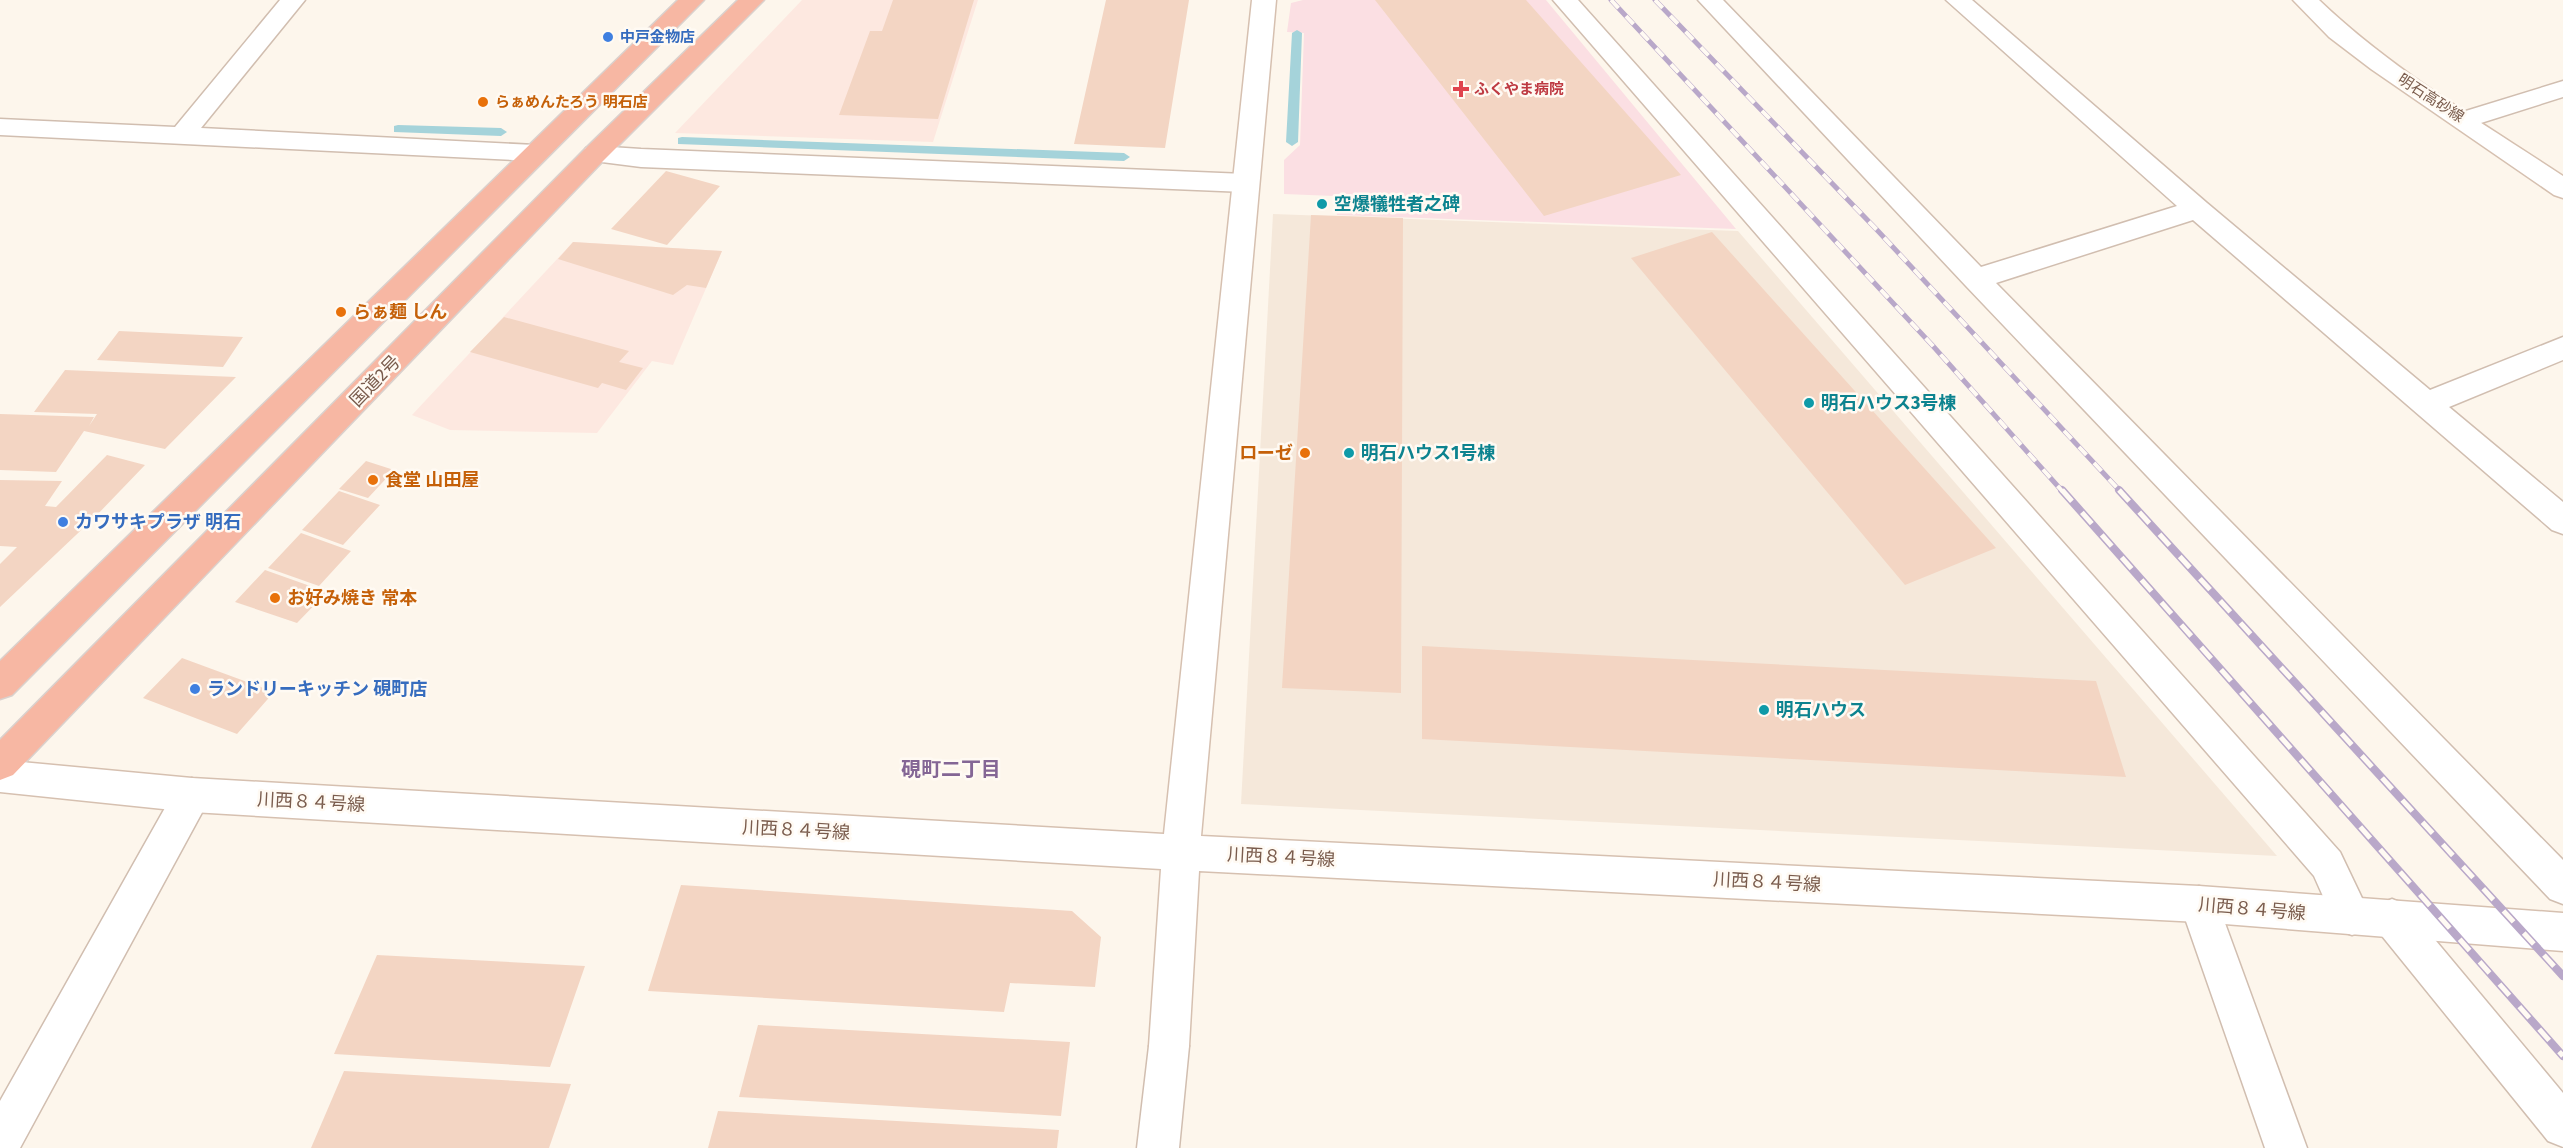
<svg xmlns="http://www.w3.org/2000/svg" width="2563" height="1148" viewBox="0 0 2563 1148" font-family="'Fira Sans','Noto Sans JP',sans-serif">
<rect width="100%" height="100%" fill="#fdf6ec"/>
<path fill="#f5e8da" d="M1273,214L1738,231L2277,856L1241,804Z"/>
<path fill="#fde8e0" d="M802,0H978L933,142L675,133Z
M573,242L722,251L673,365L652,361L597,433L450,430L412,415Z"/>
<path fill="#fbdfe3" d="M1303,0H1546L1736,229L1337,215L1334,196L1284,194V160L1300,145L1304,33L1287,32L1291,3Z"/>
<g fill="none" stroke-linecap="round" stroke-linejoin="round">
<path fill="#a5d3da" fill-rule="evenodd" d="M1297,30L1302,33L1298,142L1292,146L1286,142L1292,33Z
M398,125L501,128L507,132L501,136L394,132V126Z
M682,137L1124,153L1130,157L1124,161L678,144V138Z"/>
</g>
<path fill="#f3d5c3" d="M893,0H974L938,119L839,115L870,31H882Z
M1106,0H1189L1165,148L1074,144Z
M1375,0H1526L1681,175L1544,216Z
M666,171L720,186L667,245L611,229Z
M1311,215L1403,218L1401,693L1282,688Z
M1712,232L1996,548L1905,585L1631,258Z
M573,242L722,251L706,288L687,285L673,295L558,259Z
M504,317L629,351L619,362L643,368L626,390L602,383L598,388L470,352Z
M119,331L243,337L223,367L97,360Z
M65,370L236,377L165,449L84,431L56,472L0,470V414L94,417L89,426L97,414L34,412Z
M107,455L145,465L95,517L0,607V564L17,547L0,546V480L62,481L45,506L56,507Z
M366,461L394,470L368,498L339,489Z
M339,491L380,505L343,545L302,530Z
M301,533L351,551L319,586L268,568Z
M265,570L327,592L297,623L235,602Z
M1422,646L2096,681L2126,777L1422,739Z
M182,658L274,692L237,734L143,698Z
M681,885L1072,911L1101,937L1095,987L1010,983L1004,1012L648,991Z
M377,955L585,966L550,1067L334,1054Z
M758,1025L1070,1042L1061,1116L739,1097Z
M344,1071L571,1084L549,1148H311Z
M718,1111L1059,1130L1057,1148H708Z"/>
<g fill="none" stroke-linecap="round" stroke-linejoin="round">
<g stroke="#d1beb0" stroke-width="3">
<path id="street" d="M280,0H305L201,128L535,145L544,147L548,153L544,159L535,161L0,135V119L175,127Z
M1553,0H1578L2340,852L2371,917L2366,930L2352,935L2338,930L2314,876Z
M1698,0H1723L1981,267L2177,206L1946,0H1972L2207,203L2430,390L2563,337V360L2449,407L2563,502V534L2552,530L2193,220L1996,283L2563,860V904L2550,899L1966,286Z
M2563,81V97L2465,128L2456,126L2452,120L2456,114Z
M595,146L641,149L1245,174L1254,177L1258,183L1254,189L1245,192L641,167L586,160L582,154L586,148Z
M192,778L205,783L210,795L205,807L20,1148H0V1101L179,783Z
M2199,886L2213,891L2218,904L2307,1148H2265L2180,904L2185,891Z
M2392,899L2406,905L2563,1093V1147L2548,1141L2378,931L2373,918L2378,905Z
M1169,1026L1183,1032L1189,1046L1179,1148H1137L1149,1046L1155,1032Z"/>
</g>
<g stroke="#d6c0b0" stroke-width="3">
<path id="secondary" d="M1252,0H1276L1201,836L2199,886L2563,913V951L2199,922L1199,871L1189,1046L1183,1060L1169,1066L1155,1060L1149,1046L1161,869L192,812L0,792V760L192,778L1164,834Z
M2293,0H2319C2391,69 2480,121 2563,176V198L2554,195L2371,69L2329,37Z"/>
</g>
<g stroke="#dad1cd" stroke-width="3">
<path id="highway" d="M678,0H704L12,695L0,699V661Z
M738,0H764L604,160L13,775L0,780V740L586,148Z"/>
</g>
<use href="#street" fill="#fff" fill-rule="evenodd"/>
<use href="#secondary" fill="#fff" fill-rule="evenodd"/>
<use href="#highway" fill="#f7b7a3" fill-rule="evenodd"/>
<g stroke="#b9a8c9" stroke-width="5">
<path id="rail-far1" d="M1611,0L1933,346L2063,492
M1655,0L1878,231L2121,492"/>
</g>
<g stroke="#b9a8c9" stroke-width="8">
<path id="rail" d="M2062,490L2563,1056
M2119,490L2563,976"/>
</g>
<use href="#rail-far1" stroke="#fffaf3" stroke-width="4" stroke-dasharray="11" stroke-linecap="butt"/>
<use href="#rail" stroke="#fffaf3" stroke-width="5" stroke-dasharray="15" stroke-linecap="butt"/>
</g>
<g fill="#3f7fe0" stroke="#fffaf3" stroke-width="2">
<circle cx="608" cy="37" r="6"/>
<circle cx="63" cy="522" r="6"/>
<circle cx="195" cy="689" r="6"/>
</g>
<path fill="#e0444e" stroke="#fffaf3" stroke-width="2" d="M1458 80h6v6h6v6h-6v6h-6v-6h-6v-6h6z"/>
<g fill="#e8710a" stroke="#fffaf3" stroke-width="2">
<circle cx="483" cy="102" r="6"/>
<circle cx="341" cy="312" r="6"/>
<circle cx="1305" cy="453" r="6"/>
<circle cx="373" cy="480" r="6"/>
<circle cx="275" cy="598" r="6"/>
</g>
<g fill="#0f9aa8" stroke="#fffaf3" stroke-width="2">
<circle cx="1322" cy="204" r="6"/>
<circle cx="1809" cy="403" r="6"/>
<circle cx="1349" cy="453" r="6"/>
<circle cx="1764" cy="710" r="6"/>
</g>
<g text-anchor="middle" stroke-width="5" stroke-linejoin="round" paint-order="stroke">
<g font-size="15" font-weight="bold" fill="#366cbe" stroke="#fffaf3" text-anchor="start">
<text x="620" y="42">中戸金物店</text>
</g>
<g font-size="15" font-weight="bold" fill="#be3a42" stroke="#fffaf3" text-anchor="start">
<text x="1474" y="94">ふくやま病院</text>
</g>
<g font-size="15" fill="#7a5c4d" stroke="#fffaf3">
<text transform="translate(2431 98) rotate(33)" y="5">明石高砂線</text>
</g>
<g font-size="15" font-weight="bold" fill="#c56008" stroke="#fffaf3" text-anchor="start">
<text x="495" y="107">らぁめんたろう 明石店</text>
</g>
<g font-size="18" font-weight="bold" fill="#0d838f" stroke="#fffaf3" text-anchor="start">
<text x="1334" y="210">空爆犠牲者之碑</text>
<text x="1821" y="409">明石ハウス3号棟</text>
<text x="1361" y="459">明石ハウス1号棟</text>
<text x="1776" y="716">明石ハウス</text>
</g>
<g font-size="18" font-weight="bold" fill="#c56008" stroke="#fffaf3" text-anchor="start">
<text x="353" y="318">らぁ麺 しん</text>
<text x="1293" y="459" text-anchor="end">ローゼ</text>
<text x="385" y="486">食堂 山田屋</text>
<text x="287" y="604">お好み焼き 常本</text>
</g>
<g font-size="18" fill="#7a5c4d" stroke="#fffaf3">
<text transform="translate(375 381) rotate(-46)" y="6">国道2号</text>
<text transform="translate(311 802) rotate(3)" y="6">川西８４号線</text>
<text transform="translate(796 830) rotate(3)" y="6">川西８４号線</text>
<text transform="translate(1281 857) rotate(3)" y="6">川西８４号線</text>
<text transform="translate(1767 882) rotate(3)" y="6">川西８４号線</text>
<text transform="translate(2252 909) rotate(5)" y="6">川西８４号線</text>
</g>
<g font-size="18" font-weight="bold" fill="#366cbe" stroke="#fffaf3" text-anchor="start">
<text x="75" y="528">カワサキプラザ 明石</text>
<text x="207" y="695">ランドリーキッチン 硯町店</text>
</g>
<g font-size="20" font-weight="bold" fill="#846695" stroke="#fffaf3">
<text x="951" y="776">硯町二丁目</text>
</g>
</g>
</svg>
